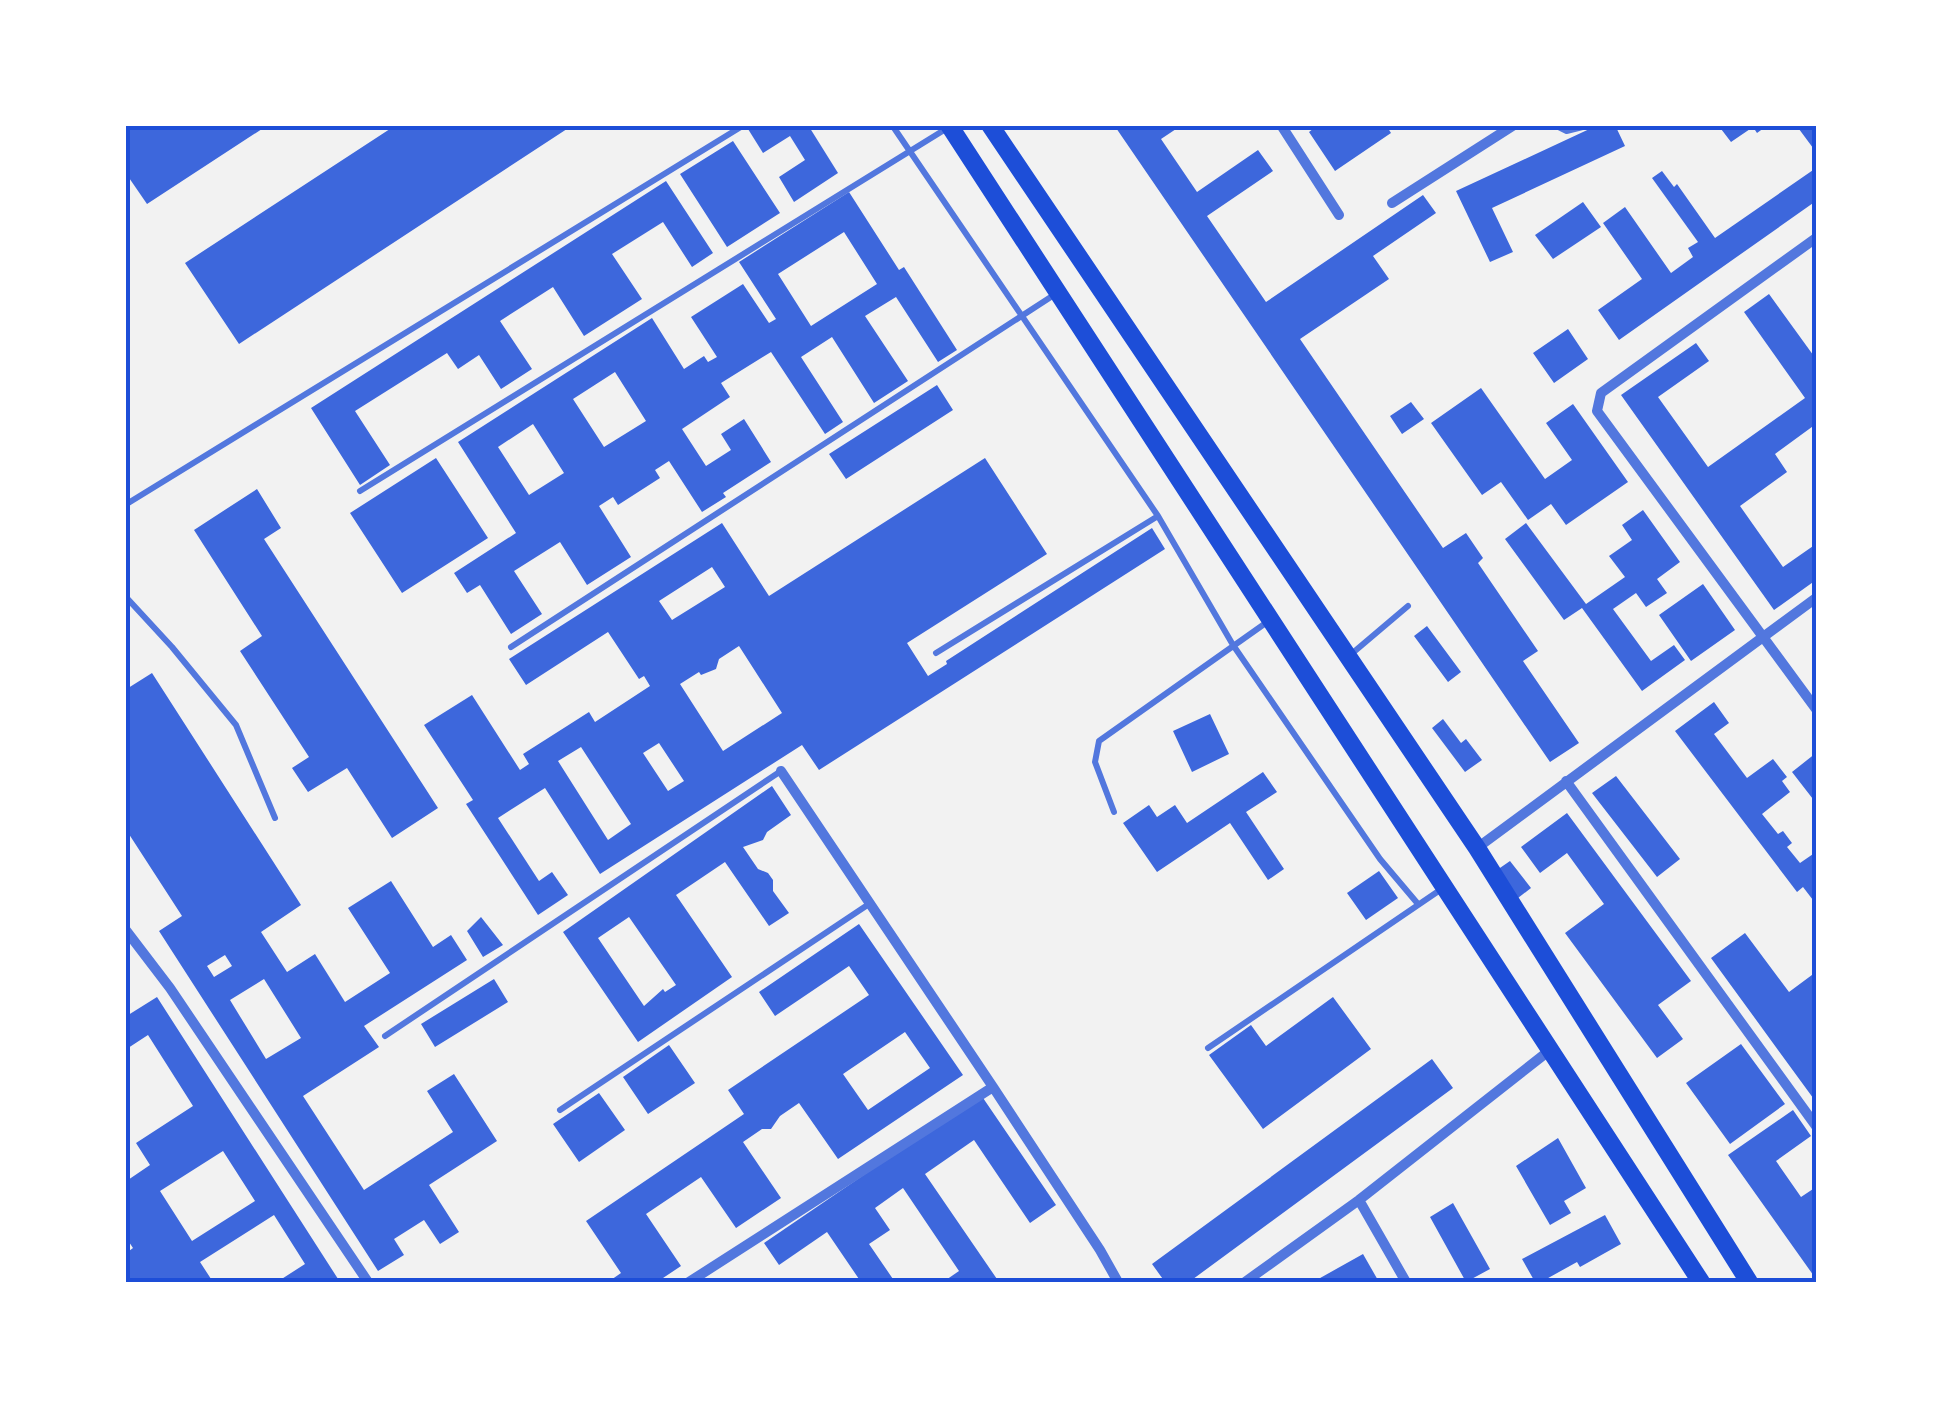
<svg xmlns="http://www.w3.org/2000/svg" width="1941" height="1407" viewBox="0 0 1941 1407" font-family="Overpass,sans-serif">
<rect width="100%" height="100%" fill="#f2f2f2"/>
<path fill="#3d67dc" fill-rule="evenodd" d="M125,125H268L147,204L125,172Z
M396,125H573L239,344L185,263Z
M754,125H808L838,173L794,202L779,177L805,160L790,136L763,153L748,129Z
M1114,125H1182L1161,139L1197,192L1258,150L1273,171L1207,216L1266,302L1423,195L1436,213L1373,256L1389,279L1300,339L1443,548L1466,533L1483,558L1478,563L1538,651L1523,661L1579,743L1550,762Z
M1318,125H1386L1391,133L1335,171L1309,132Z
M1598,125H1615L1625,146L1492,208L1513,252L1490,262L1456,191Z
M1718,125H1768L1757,133L1753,127L1731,142Z
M1796,125H1816V152Z
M733,141L780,213L727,247L680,174Z
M1816,168V201L1619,340L1598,310L1642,279L1603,223L1625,207L1671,273L1693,257L1688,248L1698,242L1652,178L1662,171L1674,187L1677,184L1715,238Z
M666,181L713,253L692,267L663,222L612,254L642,299L584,336L553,287L500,321L532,369L501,389L479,355L458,369L447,353L355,411L390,465L360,485L311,408Z
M849,192L899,270L904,267L957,350L938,362L896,297L865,316L908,381L874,403L832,337L801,357L843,422L825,434L771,352L721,383L730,397L682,429L706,466L731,450L721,434L744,419L771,462L723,493L726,497L702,512L669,461L655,470L660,478L618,505L613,497L599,506L631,557L587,585L560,542L514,571L542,614L511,634L480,585L467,593L454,573L516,533L458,442L652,318L684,369L704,356L708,362L717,357L691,317L743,284L769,323L776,319L739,262ZM844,232L877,284L811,326L778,274ZM615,372L646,421L604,447L573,399ZM533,424L564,473L529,495L498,447Z
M1583,202L1601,227L1553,259L1535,235Z
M1769,294L1816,359V424L1775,454L1787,472L1740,506L1783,567L1816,544V580L1774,610L1621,395L1696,343L1709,361L1658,397L1708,467L1805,398L1744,312Z
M1568,329L1588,359L1554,383L1533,353Z
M937,385L953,410L846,479L829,454Z
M1481,388L1545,479L1572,460L1546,423L1573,404L1628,482L1566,525L1551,504L1528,520L1501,482L1482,495L1431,423Z
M1411,402L1424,419L1402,434L1390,416Z
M436,458L488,538L402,593L350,513Z
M985,458L1047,554L907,643L928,676L947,664L946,661L1152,528L1165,549L819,770L802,745L600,874L545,788L498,818L539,881L552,872L568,895L538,915L466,804L473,800L424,725L472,695L520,770L529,764L523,754L589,712L595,722L650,686L644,676L639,679L608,632L526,685L509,659L722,523L769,596ZM712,567L725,587L672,620L659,601ZM739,646L782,713L723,751L680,684L699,672L701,675L716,669L719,659ZM659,743L684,781L668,791L643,753ZM581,747L631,824L608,840L558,761Z
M257,489L281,528L264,539L438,808L392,838L347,768L308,792L292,768L309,757L240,651L262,636L194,530Z
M1643,510L1680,562L1657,579L1667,593L1646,607L1636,593L1613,609L1651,661L1674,645L1685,660L1642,691L1582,608L1564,620L1505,539L1526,523L1586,604L1625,577L1609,556L1632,540L1622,525Z
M1703,584L1735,630L1691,661L1659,615Z
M1427,626L1461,672L1448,682L1414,636Z
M152,673L301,905L261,932L287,972L315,954L345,1002L390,973L348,908L391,881L433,947L451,935L467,960L364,1026L379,1047L303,1096L364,1190L453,1132L427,1091L454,1074L497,1141L429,1185L459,1232L440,1244L424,1220L394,1239L404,1255L378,1271L159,931L182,916L125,828V690ZM225,955L232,966L214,977L207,966ZM264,979L301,1038L266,1059L230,1000Z
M1714,702L1729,723L1714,734L1747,778L1773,759L1787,777L1782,781L1790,792L1762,814L1778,834L1783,831L1792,843L1787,847L1800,863L1816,852V904L1803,887L1797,892L1675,731Z
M1210,714L1229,754L1192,772L1173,731Z
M1443,719L1461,743L1466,739L1482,760L1465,772L1432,728Z
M1816,753V803L1792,772Z
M1263,772L1277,792L1246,812L1284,869L1268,880L1230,823L1157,872L1123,823L1149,805L1157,817L1175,805L1187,823Z
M1616,776L1680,859L1657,877L1592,793Z
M772,786L791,815L767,832L763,840L743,847L758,869L768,873L773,880V891L789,913L769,926L725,862L676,895L732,977L638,1042L563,932ZM629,917L676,985L665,992L663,989L644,1006L598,938Z
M1567,813L1691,981L1658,1005L1683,1039L1657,1058L1565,933L1604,904L1567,853L1540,873L1521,847Z
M1510,861L1531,888L1518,898L1497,870Z
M1379,871L1398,898L1366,920L1347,893Z
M481,917L503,945L483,957L467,931Z
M859,924L963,1075L838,1159L799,1103L780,1116L771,1129H762L743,1142L781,1198L736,1228L701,1177L646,1214L681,1266L657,1282H608L621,1273L586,1221L744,1114L728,1090L869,995L849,966L775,1016L759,992ZM905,1032L930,1068L868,1110L843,1074Z
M1745,933L1789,992L1816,972V1033L1812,1036L1816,1041V1102L1711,958Z
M494,979L508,1002L435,1047L421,1024Z
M157,997L322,1254L340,1282H277L305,1264L274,1215L200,1262L213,1282H125V1254L133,1248L125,1236V1182L150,1165L136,1143L193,1106L148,1035L125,1050V1017ZM223,1151L255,1201L192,1241L160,1191Z
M1333,997L1371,1049L1263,1129L1209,1055L1251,1025L1266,1046Z
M1741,1044L1785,1104L1730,1144L1686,1083Z
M669,1045L695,1083L648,1114L623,1077Z
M1432,1059L1453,1088L1189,1282H1165L1152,1264Z
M599,1093L625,1130L579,1162L553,1124Z
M981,1095L1056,1205L1030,1223L974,1140L925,1174L999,1282H943L959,1271L903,1188L875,1208L890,1230L869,1244L895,1282H861L827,1232L779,1265L764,1243Z
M1793,1110L1811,1136L1776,1161L1801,1197L1816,1187V1279L1728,1155Z
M1558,1138L1586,1188L1564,1201L1571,1213L1550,1225L1516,1166Z
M1453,1203L1490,1269L1466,1282L1430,1217Z
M1605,1215L1621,1244L1580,1267L1577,1262L1541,1282H1535L1522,1259Z
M1363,1254L1379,1282H1313Z"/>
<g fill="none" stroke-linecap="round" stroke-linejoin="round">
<path stroke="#5277de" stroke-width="6" d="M892,125L1158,516L1233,645L1380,859L1418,904
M360,491L949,127
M125,505L744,125
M125,596L172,647L236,725L275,818
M511,647L1057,293
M936,653L1158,516
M1349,656L1408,606
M1114,812L1095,762L1099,741L1270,620
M385,1036L781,771
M1208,1048L1443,888
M560,1110L869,904"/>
<path stroke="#5277de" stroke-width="10" d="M1281,125L1339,215
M1559,125L1567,129L1583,125
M1392,203L1514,125
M1816,238L1601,393L1597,411L1816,709
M781,771L993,1087L1100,1250L1118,1282
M1566,781L1816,1126
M1477,848L1816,598
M125,929L170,988L368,1282
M1359,1200L1406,1282
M689,1282L993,1087
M1245,1282L1359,1200L1550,1050"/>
<path stroke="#1d4ed8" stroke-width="18" d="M949,125L1701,1282
M990,125L1477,848L1749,1282"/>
</g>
<rect width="1941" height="1407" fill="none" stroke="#ffffff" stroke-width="255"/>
<rect x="128" y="128" width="1686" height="1152" fill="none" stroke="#1d4ed8" stroke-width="4"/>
</svg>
